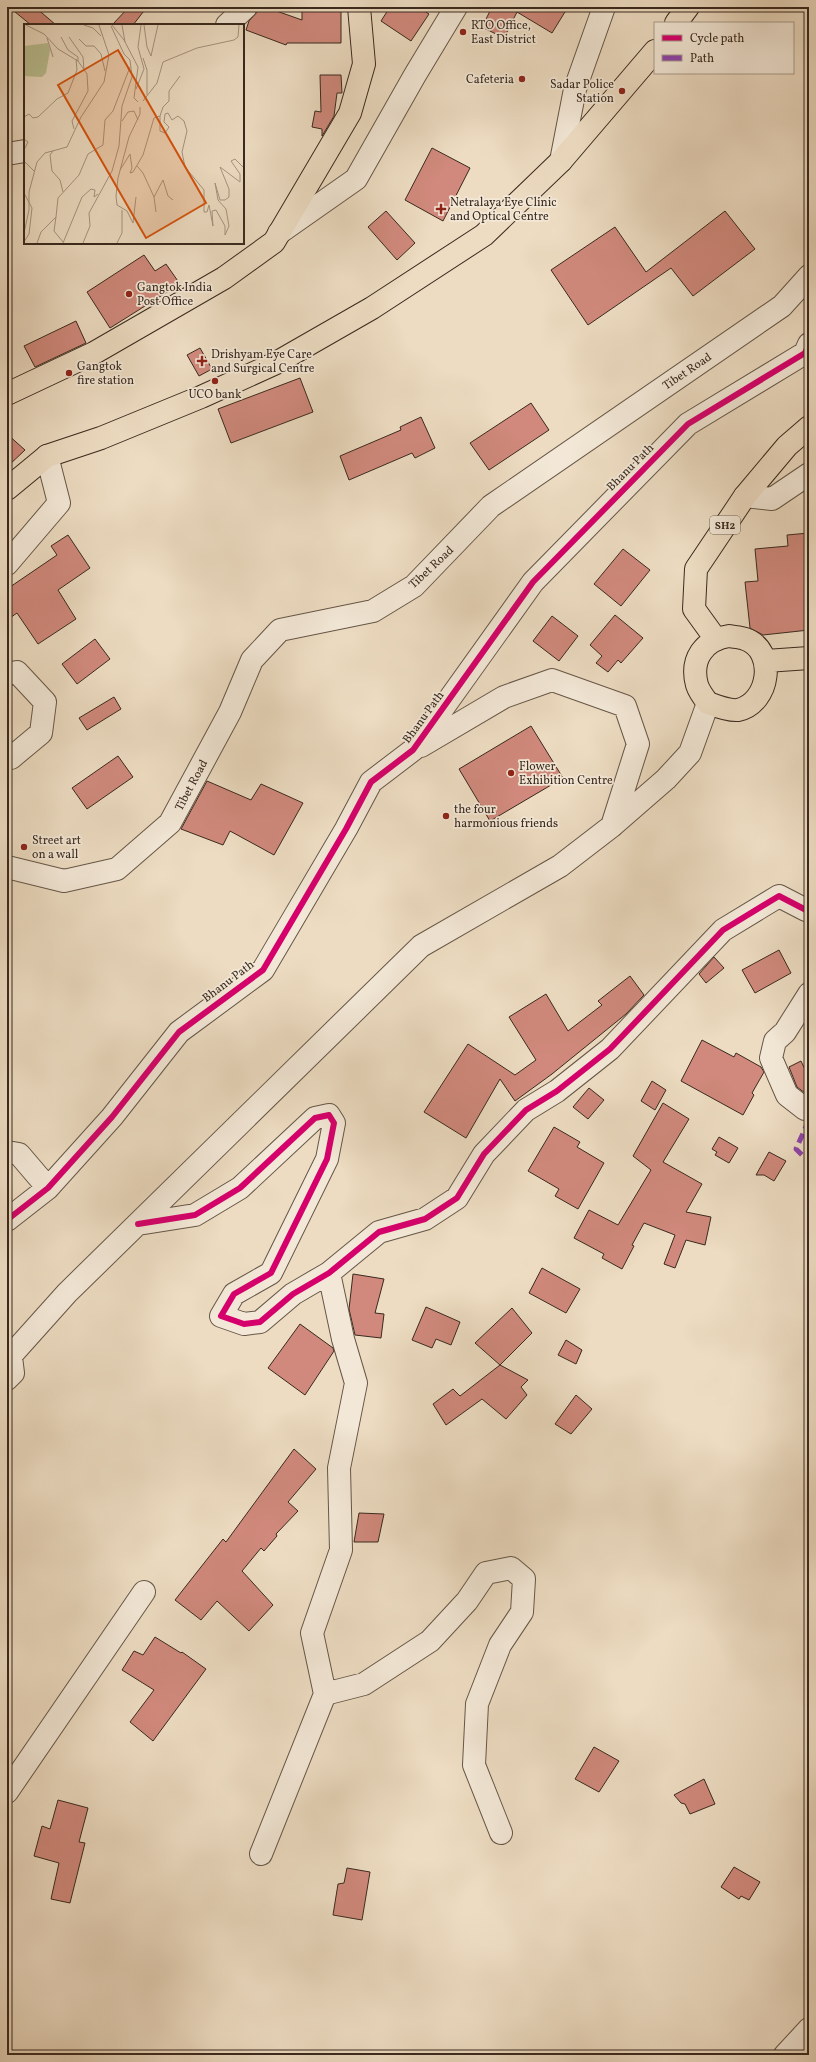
<svg xmlns="http://www.w3.org/2000/svg" width="816" height="2062" viewBox="0 0 816 2062" font-family="Vollkorn,serif">
<rect width="100%" height="100%" fill="#eddcc2"/>
<filter id="stains"><feTurbulence type="fractalNoise" baseFrequency=".005" numOctaves="4"/><feColorMatrix values="0 0 0 0 .2 0 0 0 0 .09 0 0 0 0 .02 0 0 0 .5 -.17"/></filter>
<radialGradient id="worn" r=".72"><stop offset=".6" stop-color="#630" stop-opacity="0"/><stop offset="1" stop-color="#630" stop-opacity=".3"/></radialGradient>
<path fill="#d0897c" stroke="#39291e" d="M9,7H35L56,25H31Z
M129,7H147L133,25H112Z
M258,7H265L302,20V7H341V43H287L286,45L246,30L249,21L258,11Z
M390,7H418L429,14L411,41L381,21Z
M492,7H568L552,33L517,12L504,38L482,27Z
M320,75H341L342,93H337L334,116L322,136V129L312,127L315,111L321,112Z
M432,148L470,168L443,221L405,200Z
M386,211L415,243L397,260L368,227Z
M725,211L755,249L693,296L671,268L588,325L551,270L615,227L646,272Z
M144,255L155,271L166,264L180,284L110,328L87,292Z
M76,321L86,343L35,367L24,346Z
M200,348L212,369L199,376L187,355Z
M300,378L313,412L231,443L218,409Z
M531,403L549,430L489,470L470,443Z
M421,417L435,448L415,458L412,453L349,480L340,456L401,430L400,427Z
M7,434L25,450L7,467Z
M809,533V630L763,635L750,628L745,582L758,581L755,549L788,546L787,535Z
M68,535L90,568L58,590L76,619L38,644L17,613L7,620V589L57,555L51,546Z
M623,549L650,570L621,606L594,584Z
M615,615L643,638L621,663L618,660L608,672L596,663L602,656L590,645Z
M552,616L578,636L559,661L533,641Z
M95,639L110,659L77,684L62,664Z
M114,697L121,709L87,730L79,718Z
M531,726L563,778L490,821L459,769Z
M118,756L133,777L87,809L72,788Z
M207,781L251,800L261,784L303,803L274,855L230,831L223,845L181,829Z
M779,950L791,973L755,993L742,970Z
M714,957L724,968L706,983L699,974Z
M630,976L644,995L626,1014L552,1074L515,1101L500,1079L466,1138L424,1112L468,1044L515,1075L536,1060L509,1017L546,994L568,1031L602,1005L598,1001Z
M702,1040L734,1057L736,1053L761,1067L764,1072L752,1093L754,1095L743,1115L681,1081Z
M801,1061L809,1078V1096L797,1087L789,1067Z
M652,1081L666,1090L655,1110L641,1101Z
M589,1088L604,1100L588,1119L573,1107Z
M663,1103L689,1119L663,1162L702,1184L686,1212L711,1217L705,1245L686,1240L675,1268L664,1264L675,1235L644,1223L632,1245L634,1246L622,1269L602,1258L604,1254L574,1238L589,1210L618,1225L651,1170L633,1156Z
M554,1127L580,1142L577,1147L604,1163L578,1209L555,1196L559,1189L528,1171Z
M719,1137L738,1148L729,1163L715,1155L717,1152L712,1149Z
M769,1152L786,1161L774,1181L764,1175H756Z
M542,1268L580,1289L566,1313L529,1293Z
M353,1274L384,1279L375,1313L384,1314L381,1338L355,1335L349,1309Z
M426,1307L460,1322L451,1345L436,1339L432,1348L412,1340Z
M512,1308L532,1333L500,1365L475,1343Z
M300,1324L333,1348L334,1351L305,1395L268,1368Z
M566,1340L582,1350L576,1364L558,1355Z
M500,1365L528,1380L521,1387L527,1395L506,1419L482,1399L446,1425L433,1404L453,1389L460,1396Z
M576,1395L592,1409L571,1434L555,1424Z
M294,1449L316,1469L288,1502L298,1511L276,1534L277,1536L264,1551L261,1548L242,1571L273,1605L249,1631L217,1601L201,1620L175,1600L223,1539L226,1542Z
M359,1513L384,1514L378,1542H354Z
M155,1637L181,1653L182,1652L206,1669L153,1741L130,1722L154,1690L122,1670L134,1651L143,1655Z
M594,1747L619,1761L599,1792L575,1779Z
M704,1779L715,1804L690,1814L685,1804L681,1803L674,1795Z
M58,1800L88,1808L79,1842L85,1843L70,1903L51,1899L59,1863L34,1856L42,1826L50,1829Z
M734,1867L760,1882L749,1900L741,1896L739,1899L721,1887Z
M347,1868L370,1872L362,1920L333,1915L338,1884L344,1883Z"/>
<g fill="none" stroke-linecap="round" stroke-linejoin="round">
<g stroke="#665647" stroke-width="24">
<path id="minor" d="M227,25L246,7
M7,154L25,151
M561,161L575,89L604,7
M279,233L356,179L415,75L456,7
M745,496L772,499L809,474
M7,564L59,503L47,456
M7,674L17,672L45,702L41,733L11,758
M421,746L504,697L552,680L625,706L638,744L612,826
M7,867L64,881L117,869L170,823L230,712L252,660L280,630L373,611L414,586L491,506L782,306L809,276
M809,994L785,1032L775,1041L771,1058L787,1095L805,1109H809
M7,1152L19,1154L48,1188
M7,1220L48,1188L112,1117L179,1032L263,970L346,829L371,782L413,750L533,582L688,424L805,353L809,344
M138,1224L195,1215L240,1188L315,1118L329,1115L334,1123L327,1159L271,1273L234,1294L221,1316L244,1324L260,1322L293,1294L329,1273L379,1232L425,1219L457,1198L484,1154L526,1110L557,1091L610,1049L723,930L779,896L806,910L809,909
M7,1360L67,1293L421,946L560,866L612,826L666,779L690,753L708,703
M7,1379L13,1373L11,1357
M325,1694L364,1684L430,1641L467,1601L486,1573L511,1568L524,1579L522,1612L500,1645L477,1704L474,1765L501,1833
M7,1792L144,1592
M261,1854L325,1694L312,1633L341,1550L339,1468L356,1383L343,1339L329,1273
M785,2055L809,2029"/>
</g>
<g stroke="#39291e" stroke-width="24">
<path id="major" d="M676,23L688,7
M7,394L94,353L224,278L274,242L350,113L364,64L359,7
M7,489L47,456L101,438L201,397L276,363L372,308L484,235L561,161L655,51
M729,636C734,637 740,637 745,639C777,650 770,703 738,710C729,711 716,706 708,703C704,698 699,691 697,685C690,659 704,640 729,636Z
M715,638L694,609L696,569L745,496L787,446L809,427
M766,661L809,658"/>
</g>
<use href="#minor" stroke="#f3e8d7" stroke-width="22"/>
<use href="#major" stroke="#eddcc2" stroke-width="22"/>
<path stroke="#8e44ad" stroke-width="5" stroke-dasharray="10 5" stroke-linecap="butt" d="M809,1120L796,1149L809,1162"/>
<g stroke="#f3e8d7" stroke-width="8">
<path id="cycleway" d="M7,1220L48,1188L112,1117L179,1032L263,970L346,829L371,782L413,750L533,582L688,424L805,353L809,344
M138,1224L195,1215L240,1188L315,1118L329,1115L334,1123L327,1159L271,1273L234,1294L221,1316L244,1324L260,1322L293,1294L329,1273L379,1232L425,1219L457,1198L484,1154L526,1110L557,1091L610,1049L723,930L779,896L806,910L809,909"/>
</g>
<use href="#cycleway" stroke="#d6006c" stroke-width="6"/>
</g>
<g fill="#8f2418" stroke="#f3e8d7" stroke-width="1.5">
<circle cx="463" cy="32" r="4"/>
<circle cx="522" cy="79" r="4"/>
<circle cx="622" cy="91" r="4"/>
<path d="M439 203h4v4h4v4h-4v4h-4v-4h-4v-4h4z"/>
<circle cx="129" cy="294" r="4"/>
<path d="M200 355h4v4h4v4h-4v4h-4v-4h-4v-4h4z"/>
<circle cx="69" cy="373" r="4"/>
<circle cx="215" cy="381" r="4"/>
<circle cx="511" cy="773" r="4"/>
<circle cx="446" cy="816" r="4"/>
<circle cx="24" cy="847" r="4"/>
</g>
<g text-anchor="middle" stroke-width="3.5" stroke-linejoin="round" paint-order="stroke">
<rect fill="#f3e8d7" stroke="#716256" stroke-width="1" x="710" y="516" width="30" height="18" rx="3"/>
<g font-size="11" font-weight="bold" fill="#39291e">
<text x="725" y="529">SH2</text>
</g>
<g font-size="12" fill="#39291e" stroke="#f3e8d7" text-anchor="start">
<text x="471" y="29">RTO Office,<tspan x="471" dy="14">East District</tspan></text>
<text x="514" y="83" text-anchor="end">Cafeteria</text>
<text x="614" y="88" text-anchor="end">Sadar Police<tspan x="614" dy="14">Station</tspan></text>
<text x="450" y="206">Netralaya Eye Clinic<tspan x="450" dy="14">and Optical Centre</tspan></text>
<text x="137" y="291">Gangtok India<tspan x="137" dy="14">Post Office</tspan></text>
<text x="211" y="358">Drishyam Eye Care<tspan x="211" dy="14">and Surgical Centre</tspan></text>
<text x="77" y="370">Gangtok<tspan x="77" dy="14">fire station</tspan></text>
<text x="215" y="398" text-anchor="middle">UCO bank</text>
<text x="519" y="770">Flower<tspan x="519" dy="14">Exhibition Centre</tspan></text>
<text x="454" y="813">the four<tspan x="454" dy="14">harmonious friends</tspan></text>
<text x="32" y="844">Street art<tspan x="32" dy="14">on a wall</tspan></text>
</g>
<g font-size="12" fill="#39291e" stroke="#f3e8d7">
<text transform="translate(687 371) rotate(-34)" y="4">Tibet Road</text>
<text transform="translate(630 467) rotate(-45)" y="4">Bhanu Path</text>
<text transform="translate(431 567) rotate(-43)" y="4">Tibet Road</text>
<text transform="translate(423 717) rotate(-54)" y="4">Bhanu Path</text>
<text transform="translate(191 785) rotate(-62)" y="4">Tibet Road</text>
<text transform="translate(228 981) rotate(-37)" y="4">Bhanu Path</text>
</g>
</g>
<g transform="translate(24 24)">
<rect width="220" height="220" fill="#eddcc2"/>
<path d="M24,19L26,26L22,49L18,53L0,52V22Z" fill="#bac092"/>
<path fill="none" stroke="#a59480" stroke-width="1" d="M2,1L20,10L34,25L54,37L63,50L64,67L48,97L50,105M60,1L69,4L77,12M88,1L100,16L114,43L110,74L114,78M98,1L101,18M120,1L123,23L127,32L134,1M37,13L44,26L54,33V37M45,13L59,33L60,46M23,14L29,33M55,15L62,22H70L77,30L81,47M119,34L123,46V71M112,65L120,45L114,23L117,1M119,77L133,59L139,38L173,24L210,16L214,13L215,1M136,92L139,83L145,77V67L156,52M0,93L5,90L9,94L14,93L33,75L44,69L53,46L52,35M98,97L104,88L110,87L114,96M0,115L4,118L0,126M29,127L26,131L28,147L36,156L39,168M0,137L10,147M113,142L119,149L130,173L132,188M96,146L106,130L108,144L106,149L109,148L119,131L130,94L136,92V107L141,109L145,103L140,98L141,90L144,89L148,96L154,92L160,97L163,107L158,128L161,143L180,166V188H183L185,181L189,202L188,187L192,186L201,202V211L205,202L202,185L194,176L191,159L196,176H201L205,173V165L196,143L216,158V150L207,137L211,135L220,144M0,169L8,184L5,210L0,218M112,173L109,199L103,187L93,181L92,172L94,154L105,113L116,90V83M130,173L139,156L144,172L149,176M32,193L30,207L39,218M0,209L5,186V168L13,138L21,129L43,123L57,93L80,58L85,31L75,1M13,219L17,208L32,193L34,174L55,151L64,130L79,121L81,96L89,87L106,43M39,219L58,173L67,165L71,166L70,173L74,170M59,219L66,202L65,189L88,147L95,122L98,82L108,53L106,36L100,30L87,2M93,219L98,209V186"/>
<path fill="#d6540e" fill-opacity="0.15" stroke="#d6540e" stroke-width="2" d="M94,26L182,179L122,214L34,61Z"/>
<rect width="220" height="220" fill="none" stroke="#39291e" stroke-width="2"/>
</g>
<rect width="816" height="2062" fill="none" stroke="#eddcc2" stroke-width="24"/>
<rect x="8" y="8" width="800" height="2046" fill="none" stroke="#39291e" stroke-width="2"/>
<rect x="12" y="12" width="792" height="2038" fill="none" stroke="#39291e"/>
<rect x="654" y="22" width="140" height="52" fill="#f3e8d7" stroke="#a99c8d"/>
<rect x="662" y="35" width="20" height="6" fill="#d6006c" stroke="#a99c8d"/>
<text x="690" y="42" font-size="12" fill="#39291e">Cycle path</text>
<rect x="662" y="55" width="20" height="6" fill="#8e44ad" stroke="#a99c8d"/>
<text x="690" y="62" font-size="12" fill="#39291e">Path</text>
<rect width="100%" height="100%" filter="url(#stains)"/>
<rect width="100%" height="100%" fill="url(#worn)"/>
</svg>
